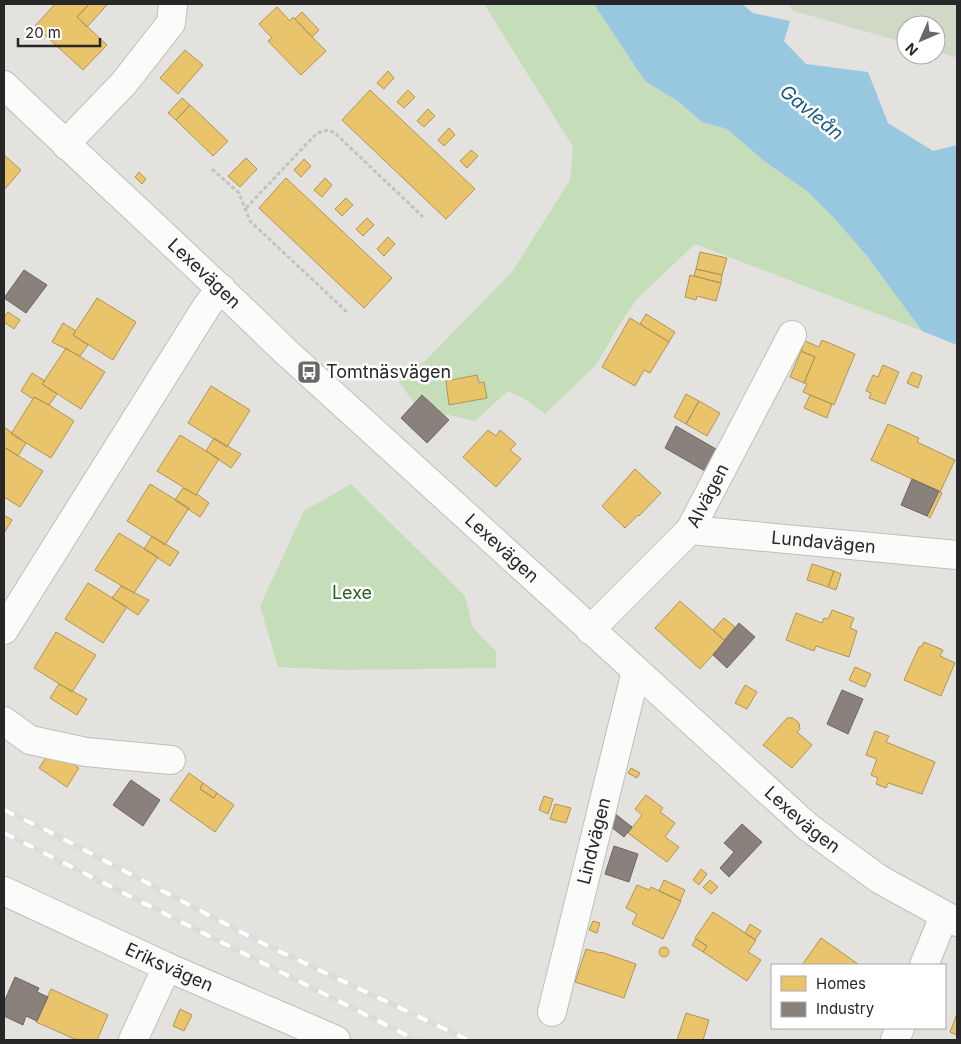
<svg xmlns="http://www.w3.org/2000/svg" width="961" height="1044" viewBox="0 0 961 1044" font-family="Inter,sans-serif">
<rect width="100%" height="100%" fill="#e4e2de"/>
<path fill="#c5deb9" d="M484,4L596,5L645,81L679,102L702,122L727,129L764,161L807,191L834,218L867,256L922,331L695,244L638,298L621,322L596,365L545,414L523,398L508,391L475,421L449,415L425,418L399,382L425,361L512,272L570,180L573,147Z
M351,484L465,596L473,628L496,651V668L345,670L278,667L260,606L304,511Z"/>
<path fill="#d0d8c6" d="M788,4H957V58L936,51V25H906V43L794,11Z"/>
<path fill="#98c7e0" d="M594,4H742L753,13L790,21L784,41L806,64L868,72L888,123L933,151L957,145V345L922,331L867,256L834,218L807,191L764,161L727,129L702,122L679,102L645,81Z"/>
<path fill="#e9c46a" stroke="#af9556" d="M55,4H89L77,17L107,45L83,70L35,26Z
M89,4H105L107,5L87,27L77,17Z
M277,7L290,21L293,17L326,51L301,75L268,41L272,38L259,24Z
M302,12L319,30L312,37L295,19Z
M185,50L203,65L178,94L160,78Z
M388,71L394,78L384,89L377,83Z
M370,90L475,189L446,219L342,120Z
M408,90L415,97L404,108L397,102Z
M182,98L190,105L176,120L168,113Z
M190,105L228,141L213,156L176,120Z
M428,109L435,116L424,127L417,121Z
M449,128L455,135L444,146L438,140Z
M471,150L478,156L467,168L460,161Z
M4,155L21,170L4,190Z
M246,158L257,169L240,187L228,176Z
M304,159L311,166L301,177L294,170Z
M139,172L146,179L142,184L135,177Z
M286,178L392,278L364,308L259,208Z
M325,178L332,185L322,197L314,190Z
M346,198L353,205L342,216L335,209Z
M367,218L374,225L363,236L356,229Z
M388,237L395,244L384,256L377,249Z
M700,252L727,258L722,275L696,269Z
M696,269L722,275L721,283L694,276Z
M690,275L721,283L716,301L697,296L696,300L685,297Z
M97,298L136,322L113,360L73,335Z
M8,312L20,320L14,329L4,322V317Z
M646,314L675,332L669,342L640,324Z
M630,318L669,342L650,373L644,370L635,386L602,367Z
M63,323L76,331L73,335L88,345L80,356L52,342Z
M822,340L855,354L834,405L803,392L807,384L804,383L815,357L801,351L805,341L819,347Z
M66,348L105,372L81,409L42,384Z
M801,351L815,357L804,383L790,377Z
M883,365L899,372L885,404L869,398L871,393L866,391L873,375L878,377Z
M912,372L922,376L918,388L907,383Z
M32,373L45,381L42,384L57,394L49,405L34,397L33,399L21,391Z
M477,375L479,383L484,382L487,398L449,405L446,381Z
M211,386L250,410L227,447L188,423Z
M686,394L699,401L686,424L674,417Z
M810,395L832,404L827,418L804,408Z
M34,397L49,405L74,421L51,458L11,434Z
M699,401L720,413L707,436L686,424Z
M888,424L919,438L917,442L955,460L940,492L871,460Z
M4,427L26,443L18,456L4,447Z
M488,430L496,436L500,430L516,444L510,450L521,459L496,487L463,457Z
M180,435L219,459L196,495L157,471Z
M214,438L241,454L231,468L206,451Z
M4,447L43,471L20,507L4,497Z
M635,469L661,493L639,516L638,515L625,528L602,506Z
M150,484L189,508L165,545L127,521Z
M183,488L196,495L197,494L209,503L200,517L175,500Z
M939,491L942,493L930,518L927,516Z
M4,515L12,520L4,533Z
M119,533L158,557L134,593L95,570Z
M152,536L179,552L170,566L144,549Z
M812,564L834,571L828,587L807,580Z
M834,571L841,574L836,590L828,587Z
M88,583L127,607L103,643L65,619Z
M121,586L149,600L138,615L112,598Z
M680,601L725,641L700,669L655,628Z
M832,610L854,618L850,628L857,631L849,657L816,646L814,651L786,640L796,613L822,623L824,618L828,619Z
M724,618L735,627L724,640L713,630Z
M56,632L96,655L72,692L34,668Z
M924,642L943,650L940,656L955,663L941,696L904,680L919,647H921Z
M855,667L871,674L865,687L849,680Z
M59,684L87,699L77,715L50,698Z
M745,685L757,692L747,709L735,703Z
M787,718H793L799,723L800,729L797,732L812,745L792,768L763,745Z
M875,731L889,736L886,742L935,762L922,794L888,783L886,788L876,784L878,778L871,775L877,759L866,755Z
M51,750L79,768L67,787L39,768Z
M631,768L640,773L637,778L628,773Z
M189,773L203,783L200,789L214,798L217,793L234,805L215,832L170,800Z
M203,783L217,793L214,798L200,789Z
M646,795L663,808L660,812L675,823L665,837L679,847L667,862L628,833L642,815L635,809Z
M544,796L553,799L548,814L539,810Z
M555,804L571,808L566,823L550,819Z
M701,869L707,874L699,885L693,880Z
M664,880L685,890L680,901L659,891Z
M710,880L718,887L711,894L703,887Z
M637,885L649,890L651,887L681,901L663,939L632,924L637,914L626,908Z
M713,912L756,940L748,952L761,960L747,981L703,952L707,946L695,938Z
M593,921L600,923L597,933L589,930Z
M750,924L761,931L755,940L745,933Z
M821,938L858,964L857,965H802Z
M696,939L707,946L703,952L692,945Z
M659 952a5 5 0 1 1 10 0a5 5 0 1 1-10 0Z
M586,949L600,953L601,952L636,964L624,998L575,982Z
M51,989L108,1015L97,1040H77L36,1022Z
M180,1009L192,1015L184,1031L173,1026Z
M686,1013L709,1020L703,1040H677Z
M957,1014V1035L950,1032Z"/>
<path fill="#8a817c" stroke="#6c6662" d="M24,270L47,285L26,313L4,298Z
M422,395L449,420L427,443L401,418Z
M676,426L716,449L705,471L665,448Z
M912,479L939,491L927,516L901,505Z
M739,623L755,637L727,668L713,655Z
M842,690L863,699L848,734L827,724Z
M131,780L160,800L143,826L113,805Z
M614,813L632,827L624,837L606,823Z
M742,824L762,842L729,877L720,868L734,852L724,843Z
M614,846L638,854L629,882L605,874Z
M15,977L39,988L37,992L48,997L37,1021L26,1016L23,1025L4,1016V1002Z"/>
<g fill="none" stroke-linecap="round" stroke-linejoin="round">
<g stroke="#bfbebf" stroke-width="30">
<g id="minor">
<path id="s1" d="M4,85C97,174 192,260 284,350L808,827L879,879L957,922"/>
<path d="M67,146L74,135L124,83L171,23L173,4"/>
<path id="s2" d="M690,530L957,555"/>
<path d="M4,630L207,306L221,288"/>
<path id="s3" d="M590,630L690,530L792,335"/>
<path d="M4,721L30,740L86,752L171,760"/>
<path id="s4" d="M4,891L167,967L336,1040"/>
<path d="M924,965L944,916"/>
<path id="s5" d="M552,1012L636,671"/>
<path d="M133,1040L167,967"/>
<path d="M895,1040L900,1028"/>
</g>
</g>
<path stroke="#c2c2c2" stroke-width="3" stroke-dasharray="4 2.5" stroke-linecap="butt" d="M212,169L239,193L250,221L347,312
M246,208L317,133L328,130L335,133L423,217"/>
<use href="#minor" stroke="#fbfbfa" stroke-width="28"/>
<g stroke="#dcdcdd" stroke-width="5.5">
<path id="rail" d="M4,810L50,832L264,944L468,1040
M4,833L416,1040"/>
</g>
<use href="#rail" stroke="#fff" stroke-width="4" stroke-dasharray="11" stroke-linecap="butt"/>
</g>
<defs>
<g id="bus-square" transform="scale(1.25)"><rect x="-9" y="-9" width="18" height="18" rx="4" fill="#696867" stroke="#fff"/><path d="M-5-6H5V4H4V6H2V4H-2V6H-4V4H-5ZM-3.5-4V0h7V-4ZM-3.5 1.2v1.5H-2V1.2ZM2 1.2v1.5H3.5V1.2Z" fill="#fff"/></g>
</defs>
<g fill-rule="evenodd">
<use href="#bus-square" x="309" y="372"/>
</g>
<g text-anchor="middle" stroke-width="5" stroke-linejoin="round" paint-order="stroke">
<g font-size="18" fill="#272727" stroke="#fff">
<text dy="6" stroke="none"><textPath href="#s1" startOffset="275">Lexevägen</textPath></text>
<text dy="6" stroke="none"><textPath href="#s3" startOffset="180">Alvägen</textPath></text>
<text dy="6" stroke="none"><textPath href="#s2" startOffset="134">Lundavägen</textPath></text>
<text dy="6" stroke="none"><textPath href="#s1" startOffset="680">Lexevägen</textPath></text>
<text dy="6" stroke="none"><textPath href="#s1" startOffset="1085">Lexevägen</textPath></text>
<text dy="6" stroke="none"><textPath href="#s5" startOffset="176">Lindvägen</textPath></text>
<text dy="6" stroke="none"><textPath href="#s4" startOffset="182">Eriksvägen</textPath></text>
</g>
<g font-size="18" fill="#272727" stroke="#fff" text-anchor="start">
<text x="326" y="378">Tomtnäsvägen</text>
</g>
<g font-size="18" fill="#275b20" stroke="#fff">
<text x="352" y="599">Lexe</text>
</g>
<g font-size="19" font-style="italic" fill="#1a5988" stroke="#fff">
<text transform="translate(812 112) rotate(39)" y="7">Gavleån</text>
</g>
</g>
<rect width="961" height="1044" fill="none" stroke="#272727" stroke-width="10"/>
<rect x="771" y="964" width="175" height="65" fill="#ffffff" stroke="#a9a9a9"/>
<rect x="781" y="976" width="25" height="15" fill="#e9c46a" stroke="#a9a9a9"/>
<text x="816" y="989" font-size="15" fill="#272727">Homes</text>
<rect x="781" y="1002" width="25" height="15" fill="#8a817c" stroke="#a9a9a9"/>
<text x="816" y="1014" font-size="15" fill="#272727">Industry</text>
<g transform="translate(921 40) rotate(225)"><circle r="24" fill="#ffffff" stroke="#a9a9a9"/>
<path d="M0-4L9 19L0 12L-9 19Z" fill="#696867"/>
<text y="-8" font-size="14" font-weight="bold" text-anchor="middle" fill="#272727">N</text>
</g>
<path d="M18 38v8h82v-8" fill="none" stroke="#272727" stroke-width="2.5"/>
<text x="25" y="38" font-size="15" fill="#272727" stroke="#ffffff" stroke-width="4" paint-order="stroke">20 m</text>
</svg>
